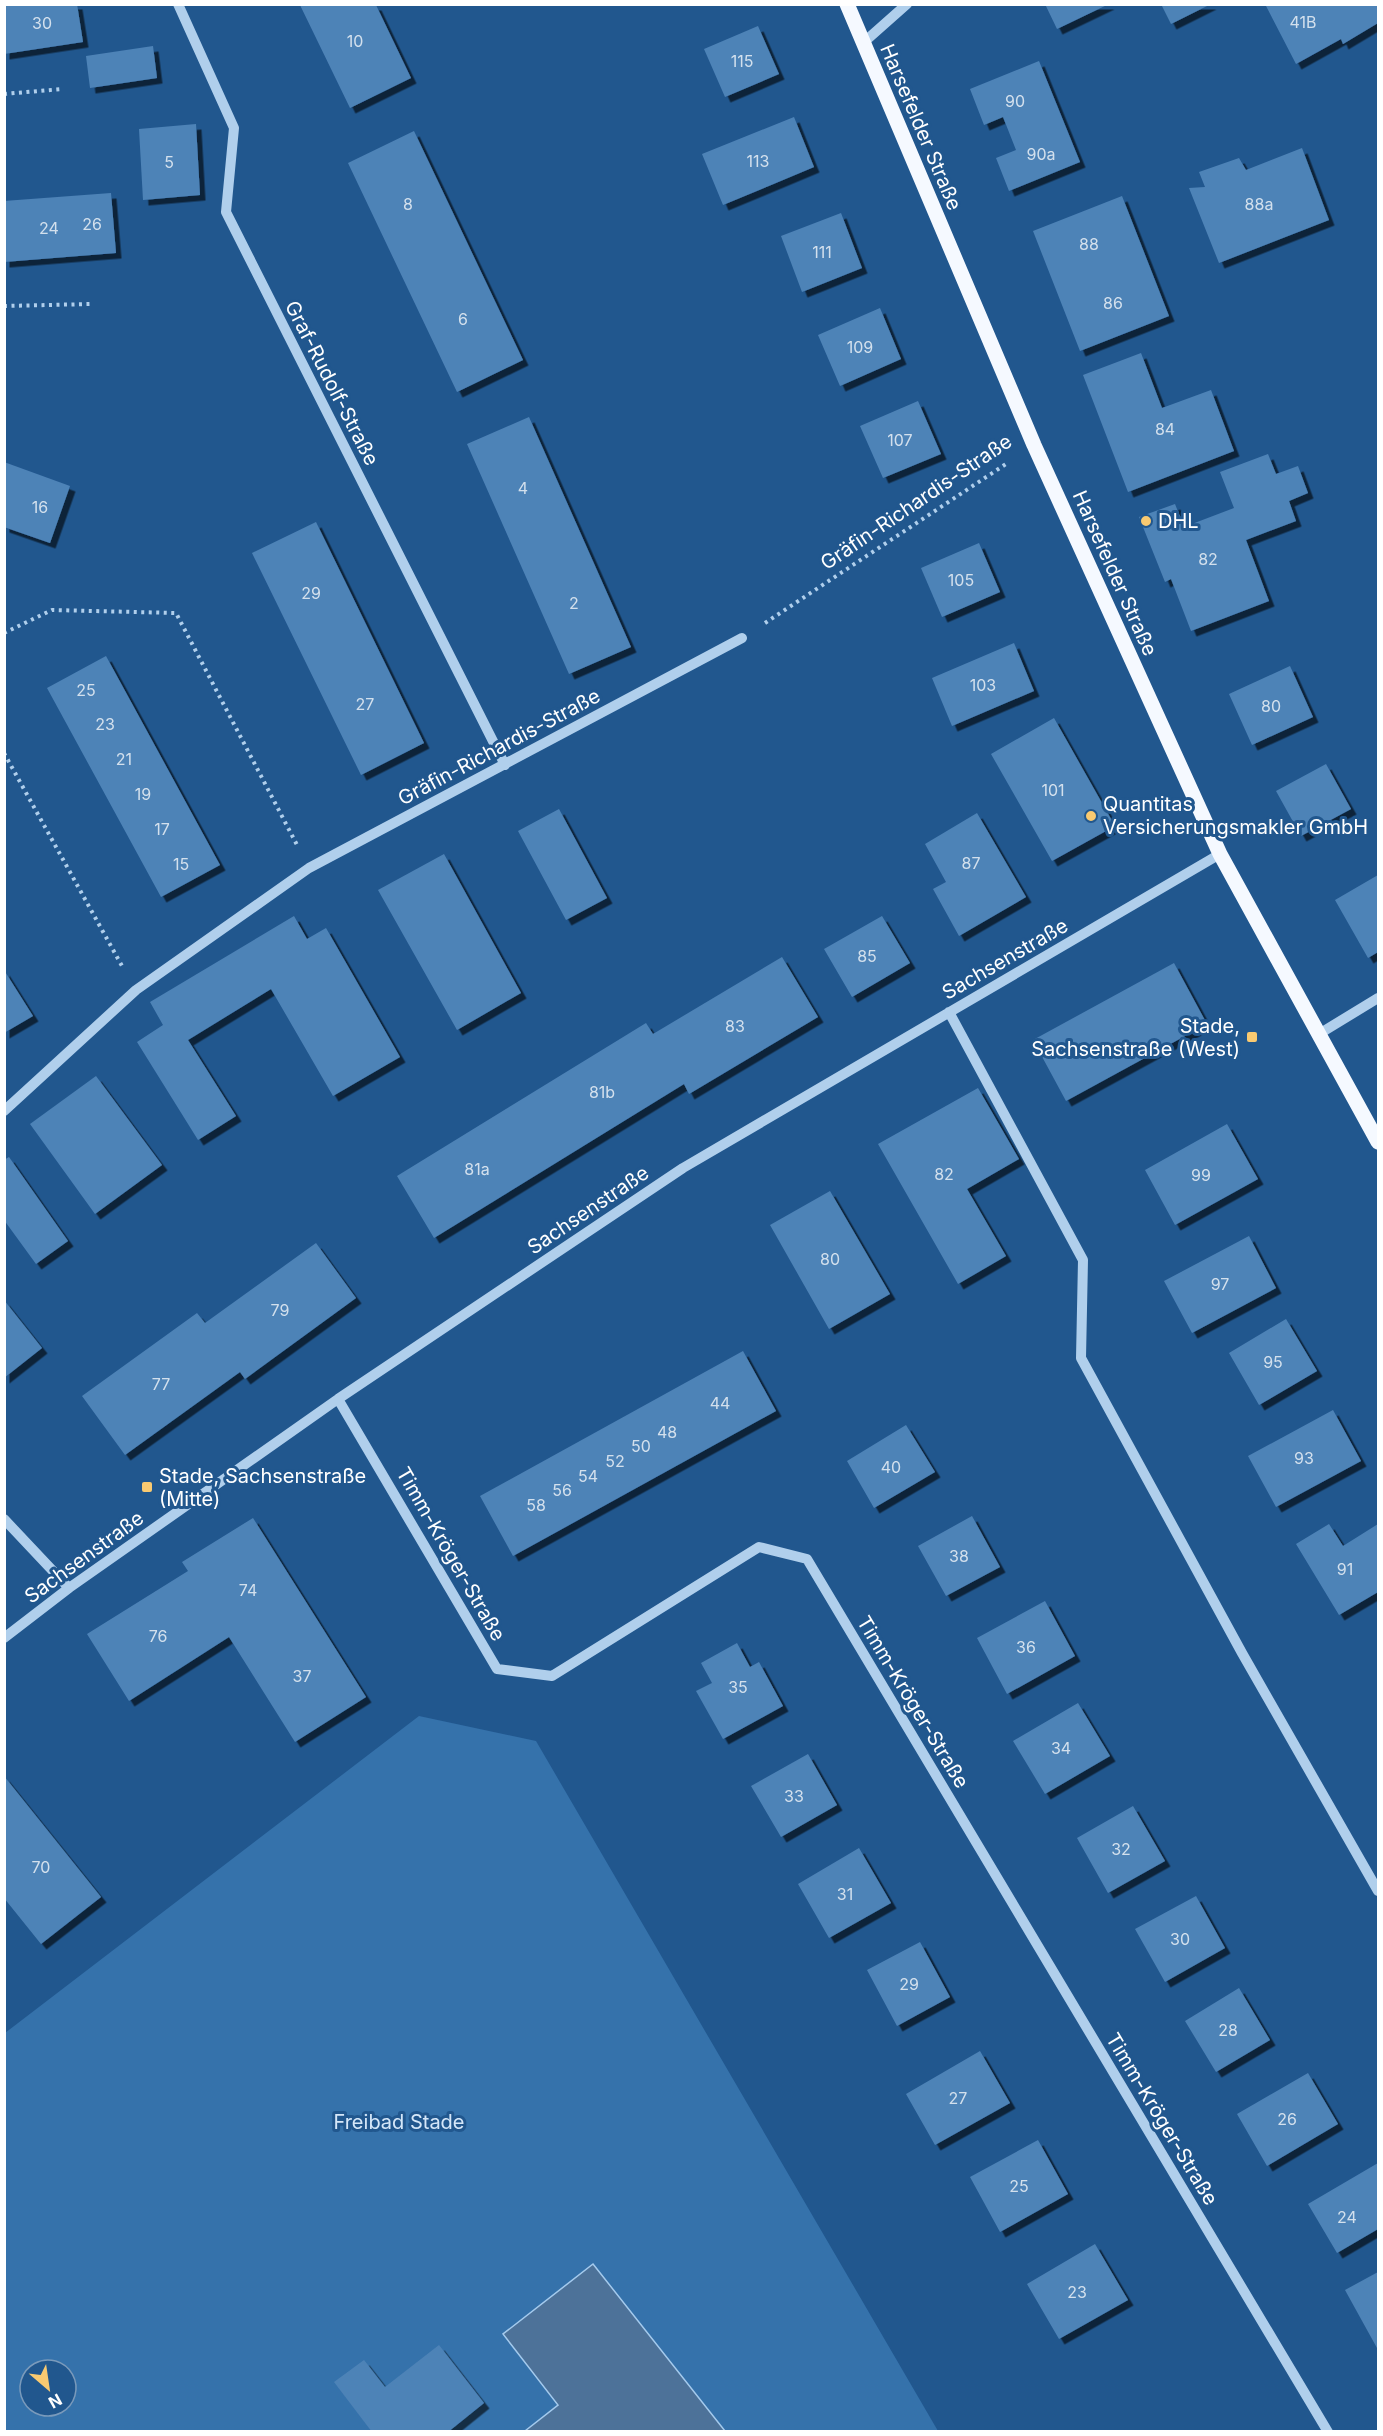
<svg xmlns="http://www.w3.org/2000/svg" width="1383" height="2436" viewBox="0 0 1383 2436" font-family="Inter,sans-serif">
<defs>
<filter id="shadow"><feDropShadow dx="5.5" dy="5.5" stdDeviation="0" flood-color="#0009"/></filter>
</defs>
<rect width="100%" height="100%" fill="#21578e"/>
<path fill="#3572ab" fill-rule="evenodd" d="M419,1716L536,1741L938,2431L5,2432V2033ZM30,2370H66V2406H30Z"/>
<path fill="#4d7299" stroke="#a4caed" stroke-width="1.5" d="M593,2264L725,2431H525L558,2405L503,2334Z"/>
<path fill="#4e83b7" filter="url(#shadow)" d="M4,4H77L83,42L4,54Z
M1045,4H1109L1057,29Z
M1161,4H1211L1171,24Z
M1265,4H1378V23L1343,44L1341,39L1296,64Z
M300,5H376L411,78L350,108Z
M758,26L779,74L725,97L704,49Z
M153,46L157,78L90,88L86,56Z
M1039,61L1080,162L1009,191L996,158L1016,150L1003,117L984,125L970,89Z
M794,117L814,167L723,205L702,154Z
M196,124L200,195L143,200L139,129Z
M414,131L523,360L457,392L348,163Z
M1302,148L1329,220L1219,263L1189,188L1205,187L1199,172L1239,158L1246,170Z
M111,193L116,253L4,262V201Z
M1122,196L1169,316L1080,351L1033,231Z
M841,213L862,268L802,292L781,236Z
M880,308L901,359L840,386L818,335Z
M1141,353L1162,408L1211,390L1234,451L1128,492L1083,375Z
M918,401L941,454L883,478L860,426Z
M529,417L631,647L569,674L467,444Z
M1268,454L1276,474L1298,466L1308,493L1289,501L1296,521L1246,540L1269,601L1191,631L1171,579L1165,582L1139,517L1175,504L1184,527L1234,508L1220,472Z
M4,462L70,486L50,543L4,527Z
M316,522L424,743L361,775L252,553Z
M979,543L1000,592L942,617L921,568Z
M1014,643L1034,691L952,726L932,678Z
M106,656L220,865L161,897L47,688Z
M1290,666L1313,717L1252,745L1229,694Z
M1054,718L1115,826L1052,861L991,754Z
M1326,764L1351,809L1301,836L1276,791Z
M559,809L607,898L566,920L518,831Z
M977,813L1026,897L959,936L933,889L946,882L925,844Z
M444,854L521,993L457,1030L378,890Z
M1378,875V952L1368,958L1335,900Z
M294,916L307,939L326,928L400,1057L333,1096L271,989L188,1040L236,1116L198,1140L137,1042L163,1025L150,1002Z
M882,916L910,963L852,997L824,949Z
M782,957L818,1017L689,1094L684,1084L434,1238L397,1176L646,1023L653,1034Z
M1174,963L1207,1024L1066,1101L1033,1040Z
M4,970L33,1016L4,1033Z
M96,1076L162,1165L95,1214L30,1124Z
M978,1088L1019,1159L967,1189L1006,1256L958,1284L878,1144Z
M1227,1124L1258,1179L1175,1225L1145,1170Z
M9,1157L68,1241L36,1264L4,1220V1160Z
M830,1191L890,1294L829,1329L770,1225Z
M1249,1236L1276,1288L1192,1333L1164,1281Z
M316,1243L356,1298L245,1379L240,1372L125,1455L82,1396L197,1313L205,1323Z
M4,1300L42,1348L4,1378Z
M1286,1319L1317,1371L1259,1405L1229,1353Z
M743,1351L776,1411L513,1556L480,1496Z
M1333,1410L1361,1461L1276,1507L1248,1456Z
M906,1425L935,1472L874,1508L847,1461Z
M972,1516L1000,1567L946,1596L918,1546Z
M253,1518L366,1697L295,1742L229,1637L129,1701L87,1634L188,1571L182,1562Z
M1329,1524L1343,1546L1378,1524V1592L1339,1615L1296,1544Z
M1045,1601L1075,1656L1007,1694L977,1638Z
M737,1643L750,1667L759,1662L783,1706L723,1739L696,1691L712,1683L701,1663Z
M1078,1703L1110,1756L1045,1794L1013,1741Z
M808,1754L837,1805L781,1837L751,1786Z
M4,1776L101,1897L41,1944L4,1898Z
M1133,1806L1165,1861L1108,1893L1077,1838Z
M859,1848L891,1903L829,1938L798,1884Z
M1196,1896L1225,1948L1165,1982L1135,1929Z
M920,1942L950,1997L897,2026L867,1970Z
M1239,1988L1270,2040L1216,2072L1185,2021Z
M980,2051L1010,2103L935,2145L906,2094Z
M1308,2073L1338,2124L1267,2166L1237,2114Z
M1038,2140L1068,2194L1000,2232L970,2177Z
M1378,2163V2229L1337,2253L1308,2204Z
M1095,2244L1128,2300L1059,2339L1027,2284Z
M1378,2272V2347L1377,2348L1345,2290Z
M439,2345L484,2403L448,2432H372L334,2382L364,2360L385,2387Z"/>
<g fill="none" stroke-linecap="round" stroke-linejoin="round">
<path stroke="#b0cfec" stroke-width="4" stroke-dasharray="3 4.5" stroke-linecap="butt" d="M4,94L62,89
M4,306L91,304
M765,623L1009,462
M4,633L52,610L176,613L297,845
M4,753L122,966"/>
<path stroke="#b0cfec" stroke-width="10" d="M178,4L234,128L226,212L505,765
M863,43L907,4
M949,1012L1083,1260L1081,1358L1242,1653L1378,1891
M1319,1034L1378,998
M4,1111L136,990L309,868L742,638
M338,1399L497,1669L552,1676L759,1547L807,1559L1328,2432
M4,1519L69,1588
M4,1638L69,1588L338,1399L683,1168L1220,854"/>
<path stroke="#f5f9ff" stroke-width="15" d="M847,4L1034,445L1220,854L1378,1142"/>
</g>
<g fill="#f9ca71" stroke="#21578e" stroke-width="2">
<circle cx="1146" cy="521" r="6"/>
<circle cx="1091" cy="816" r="6"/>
<rect x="1246" y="1031" width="12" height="12" rx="3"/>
<rect x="141" y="1481" width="12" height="12" rx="3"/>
</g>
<g text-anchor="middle" stroke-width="6" stroke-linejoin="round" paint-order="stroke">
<g font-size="16" fill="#d3e0ed">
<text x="1303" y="28">41B</text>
<text x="42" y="29">30</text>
<text x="355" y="47">10</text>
<text x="742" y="67">115</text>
<text x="1015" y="107">90</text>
<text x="1041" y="160">90a</text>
<text x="758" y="167">113</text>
<text x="169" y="168">5</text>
<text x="408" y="210">8</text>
<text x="1259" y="210">88a</text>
<text x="92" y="230">26</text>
<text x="49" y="234">24</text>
<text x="1089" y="250">88</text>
<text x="822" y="258">111</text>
<text x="1113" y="309">86</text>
<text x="463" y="325">6</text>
<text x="860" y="353">109</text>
<text x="1165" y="435">84</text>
<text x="900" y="446">107</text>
<text x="523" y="494">4</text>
<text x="40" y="513">16</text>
<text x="1208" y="565">82</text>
<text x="961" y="586">105</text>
<text x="311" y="599">29</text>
<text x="574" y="609">2</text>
<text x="983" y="691">103</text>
<text x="86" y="696">25</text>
<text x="365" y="710">27</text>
<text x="1271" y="712">80</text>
<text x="105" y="730">23</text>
<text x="124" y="765">21</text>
<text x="1053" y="796">101</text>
<text x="143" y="800">19</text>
<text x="162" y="835">17</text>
<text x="971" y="869">87</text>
<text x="181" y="870">15</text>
<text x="867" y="962">85</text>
<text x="735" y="1032">83</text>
<text x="602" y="1098">81b</text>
<text x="477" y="1175">81a</text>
<text x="944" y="1180">82</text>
<text x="1201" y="1181">99</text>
<text x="830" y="1265">80</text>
<text x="1220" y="1290">97</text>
<text x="280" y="1316">79</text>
<text x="1273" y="1368">95</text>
<text x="161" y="1390">77</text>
<text x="720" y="1409">44</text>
<text x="667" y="1438">48</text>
<text x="641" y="1452">50</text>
<text x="1304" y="1464">93</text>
<text x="615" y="1467">52</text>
<text x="891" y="1473">40</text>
<text x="588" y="1482">54</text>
<text x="562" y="1496">56</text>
<text x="536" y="1511">58</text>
<text x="959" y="1562">38</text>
<text x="1345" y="1575">91</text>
<text x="248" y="1596">74</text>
<text x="158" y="1642">76</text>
<text x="1026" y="1653">36</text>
<text x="302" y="1682">37</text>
<text x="738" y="1693">35</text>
<text x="1061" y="1754">34</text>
<text x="794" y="1802">33</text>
<text x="1121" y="1855">32</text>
<text x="41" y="1873">70</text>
<text x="845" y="1900">31</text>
<text x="1180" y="1945">30</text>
<text x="909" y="1990">29</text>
<text x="1228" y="2036">28</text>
<text x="958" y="2104">27</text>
<text x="1287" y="2125">26</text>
<text x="1019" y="2192">25</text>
<text x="1347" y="2223">24</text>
<text x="1077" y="2298">23</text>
</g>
<g font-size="20" fill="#fff" stroke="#21578e">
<text transform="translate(921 127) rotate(67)" y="7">Harsefelder Straße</text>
<text transform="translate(332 383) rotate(63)" y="7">Graf-Rudolf-Straße</text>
<text transform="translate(916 502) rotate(-34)" y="7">Gräfin-Richardis-Straße</text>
<text transform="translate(1115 573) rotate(66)" y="7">Harsefelder Straße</text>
<text transform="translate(499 747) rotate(-28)" y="7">Gräfin-Richardis-Straße</text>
<text transform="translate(1005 959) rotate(-30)" y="7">Sachsenstraße</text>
<text transform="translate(588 1210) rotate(-34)" y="7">Sachsenstraße</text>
<text transform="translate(451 1554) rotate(60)" y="7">Timm-Kröger-Straße</text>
<text transform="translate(84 1557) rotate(-36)" y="7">Sachsenstraße</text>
<text transform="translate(913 1702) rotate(59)" y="7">Timm-Kröger-Straße</text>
<text transform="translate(1162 2119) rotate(59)" y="7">Timm-Kröger-Straße</text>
</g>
<g font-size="20" fill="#fff" stroke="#21578e" text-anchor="start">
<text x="1158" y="528">DHL</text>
<text x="1103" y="811">Quantitas<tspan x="1103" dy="23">Versicherungsmakler GmbH</tspan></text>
<text x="1240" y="1033" text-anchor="end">Stade,<tspan x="1240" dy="23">Sachsenstraße (West)</tspan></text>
<text x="159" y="1483">Stade, Sachsenstraße<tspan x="159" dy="23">(Mitte)</tspan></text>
</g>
<g font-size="20" fill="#d5e7f9" stroke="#21578e">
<text x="399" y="2129">Freibad Stade</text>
</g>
</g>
<rect width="1383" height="2436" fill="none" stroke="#ffffff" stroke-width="12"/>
<g transform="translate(48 2388) rotate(151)"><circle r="28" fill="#21578e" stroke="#7a9abb" stroke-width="1.5"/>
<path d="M0-4.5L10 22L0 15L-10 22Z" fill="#f9ca71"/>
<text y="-9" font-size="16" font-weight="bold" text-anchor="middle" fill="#ffffff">N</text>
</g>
</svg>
